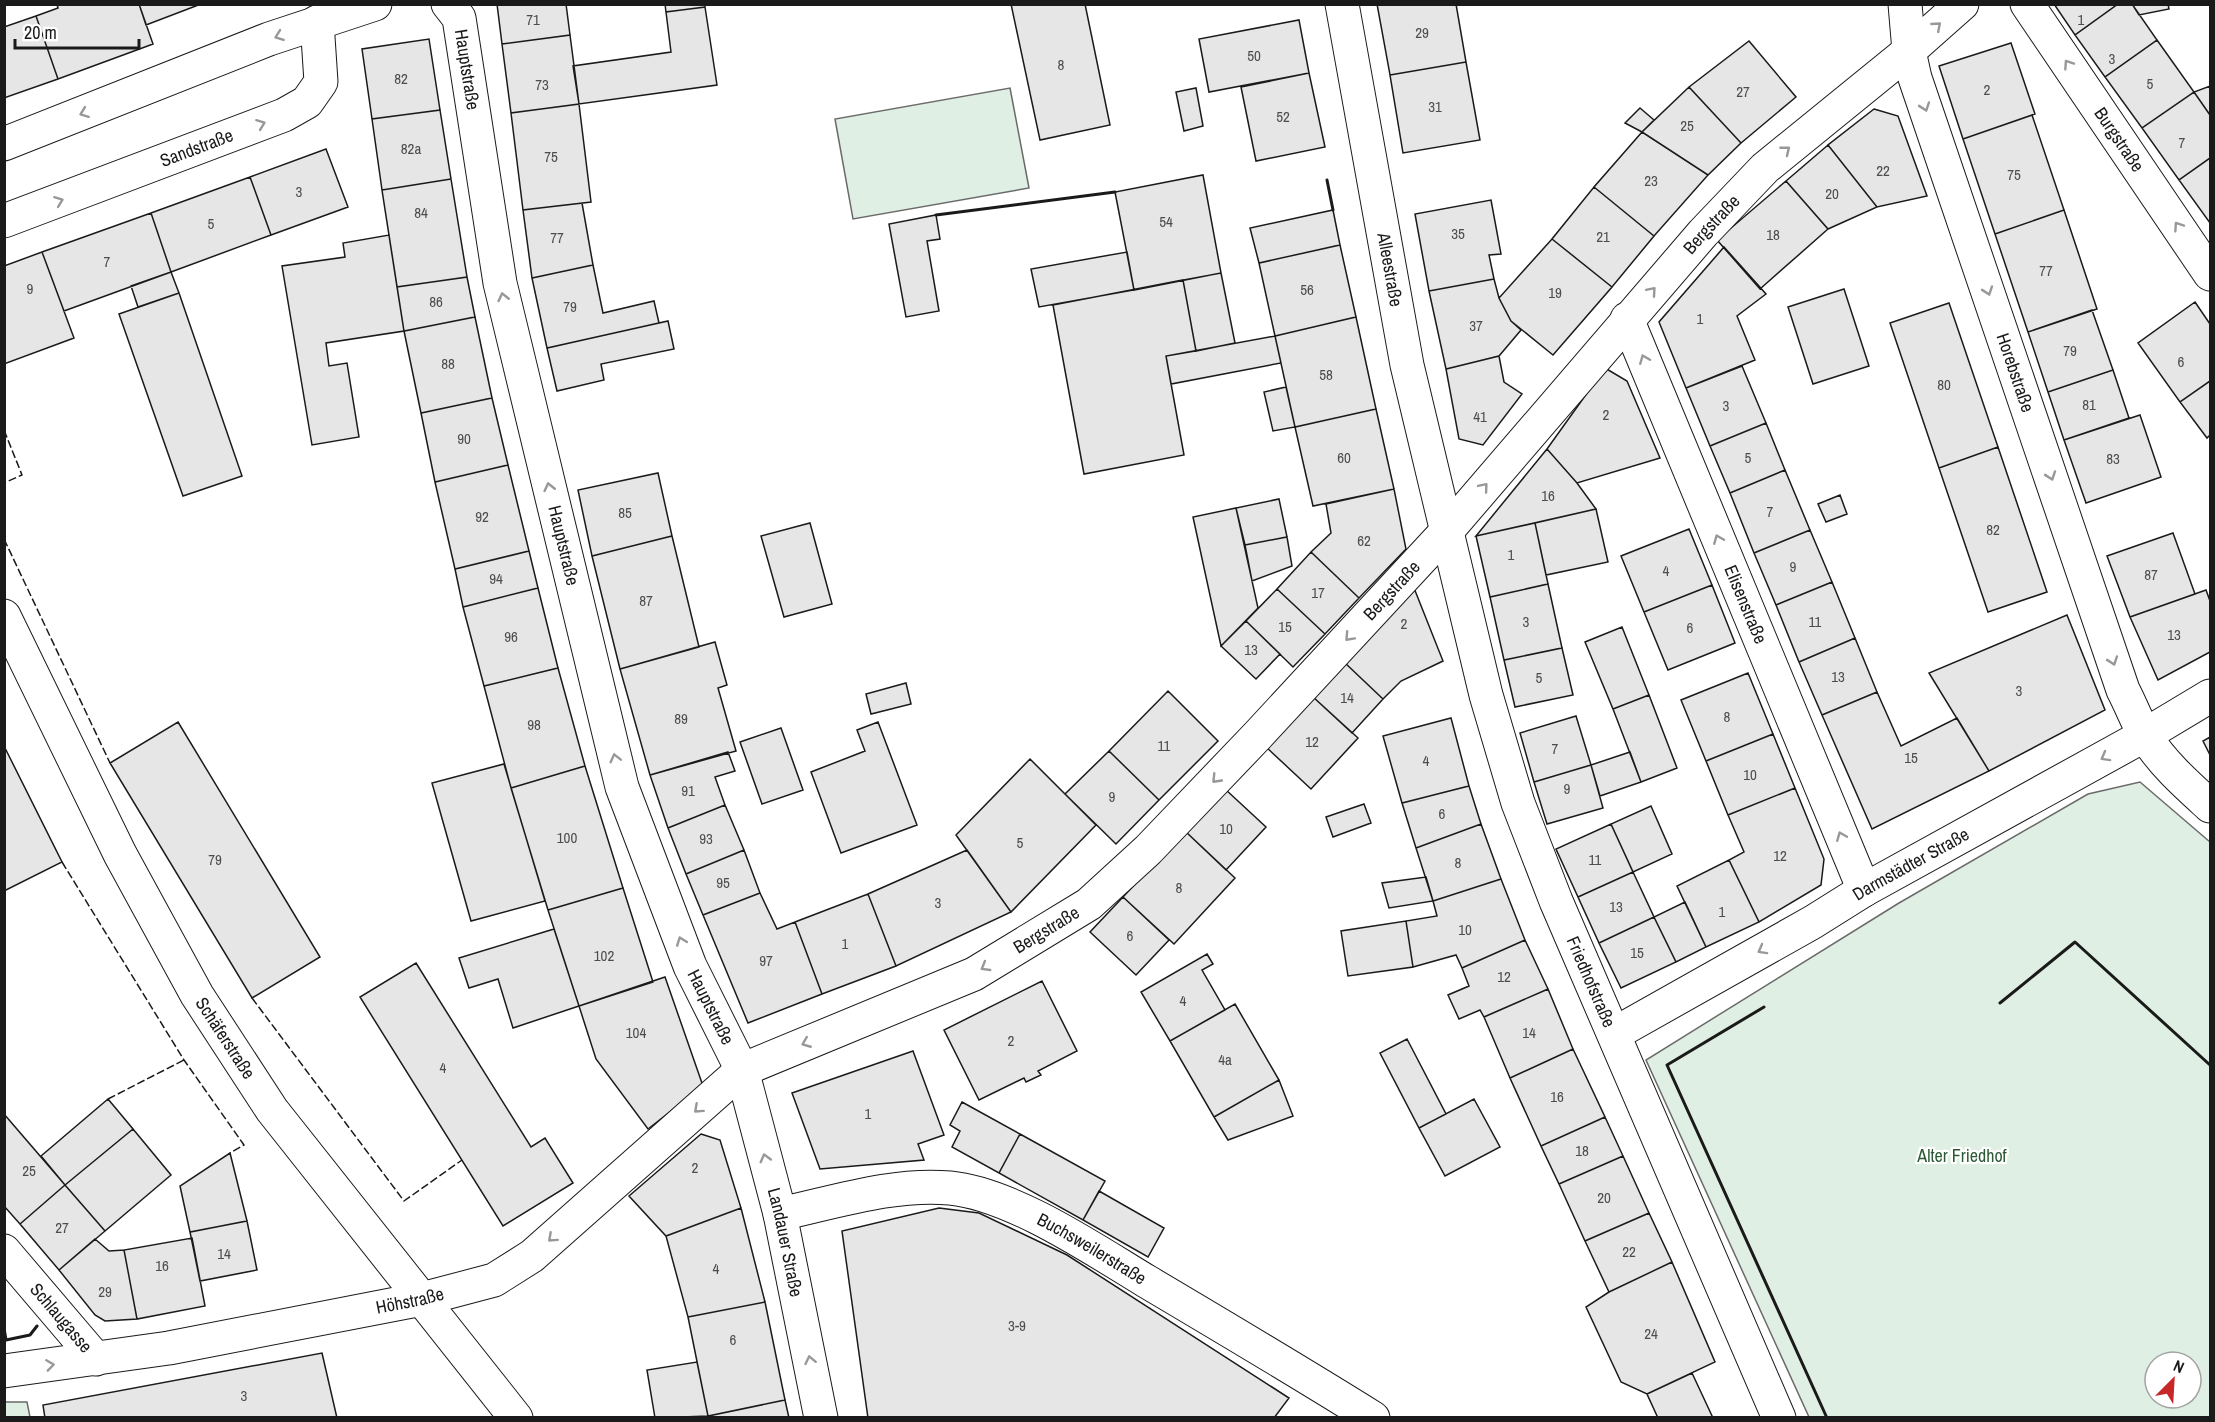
<svg xmlns="http://www.w3.org/2000/svg" width="2215" height="1422" viewBox="0 0 2215 1422" font-family="'Archivo Narrow',sans-serif">
<rect width="100%" height="100%" fill="#fff"/>
<path fill="#e0efe3" stroke="#6a6a6a" stroke-width="1.5" fill-rule="evenodd" d="M1010,88L1029,188L853,219L835,119Z
M2140,782L2210,842V1417H1809L1646,1060L1899,903L2088,794ZM2155,1362H2191V1398H2155Z
M5,1402H27L30,1417H5Z"/>
<path fill="#e6e6e6" stroke="#1a1a1a" stroke-width="1.5" d="M57,4H139L153,44L58,79L36,16L58,8Z
M139,4H201L146,25Z
M497,4H566L570,35L502,44Z
M665,4H705V7L666,12Z
M1011,4H1085L1110,125L1040,140Z
M1377,4H1456L1466,62L1390,75Z
M2054,4H2118L2075,35Z
M2118,4H2132L2157,40L2105,77L2075,35Z
M2132,4H2168L2169,9L2139,15Z
M705,7L717,85L579,104L573,66L671,52L666,12Z
M36,16L58,79L4,98V27Z
M1299,20L1309,73L1209,92L1199,39Z
M570,35L579,104L511,113L502,44Z
M429,39L440,110L372,119L362,49Z
M2157,40L2194,92L2142,128L2105,77Z
M1749,41L1796,97L1741,143L1689,87Z
M2011,43L2035,114L1963,139L1939,66Z
M1466,62L1480,140L1403,153L1390,75Z
M1309,73L1325,147L1256,161L1241,87Z
M2210,86V115L2194,92Z
M1689,87L1741,143L1708,175L1642,132Z
M1196,88L1203,126L1184,131L1176,92Z
M2194,92L2210,115V158L2179,180L2142,128Z
M579,104L591,202L523,210L511,113Z
M1640,108L1654,120L1642,132L1625,123Z
M1874,109L1898,116L1927,196L1877,207L1828,145Z
M440,110L451,179L382,190L372,119Z
M2032,115L2064,210L1995,234L1963,139Z
M1642,132L1708,175L1654,236L1594,187Z
M1828,145L1877,207L1828,229L1786,181Z
M326,149L348,207L271,235L250,177Z
M2210,158V223L2179,180Z
M1203,175L1221,273L1134,290L1115,192Z
M250,177L271,235L171,272L151,213Z
M451,179L467,277L397,287L382,190Z
M1786,181L1828,229L1760,289L1717,240Z
M1594,187L1654,236L1612,287L1552,239Z
M1491,200L1501,254L1489,255L1494,279L1429,291L1415,214Z
M582,203L593,265L532,278L523,210Z
M1333,210L1340,245L1259,263L1250,228Z
M2064,210L2097,309L2028,332L1995,234Z
M151,213L171,272L64,311L42,252Z
M936,215L940,239L927,241L939,311L906,317L889,224Z
M389,235L404,331L326,343L329,366L347,363L359,437L312,445L282,266L345,257L343,243Z
M1552,239L1612,287L1553,355L1511,321L1499,298Z
M1340,245L1356,317L1275,336L1259,263Z
M1724,247L1766,294L1737,316L1755,360L1686,388L1659,322Z
M42,252L74,338L4,364V266Z
M1127,252L1134,290L1039,307L1031,269Z
M593,265L603,313L654,301L659,323L547,348L532,278Z
M171,272L179,293L138,307L131,286Z
M1221,273L1235,343L1196,351L1183,280Z
M467,277L475,317L404,331L397,287Z
M1494,279L1499,298L1511,321L1521,330L1499,356L1446,369L1429,291Z
M1183,280L1196,351L1166,356L1184,455L1084,474L1053,305Z
M1844,289L1869,366L1813,384L1788,307Z
M179,293L242,476L183,496L119,314Z
M2195,302L2210,324V381L2180,402L2138,343Z
M1949,303L1998,447L1939,468L1890,323Z
M2092,310L2113,370L2048,392L2028,332Z
M475,317L492,398L421,413L404,331Z
M1356,317L1376,409L1295,427L1275,336Z
M668,321L674,349L601,364L604,380L557,391L547,348Z
M1275,336L1281,363L1171,384L1166,356Z
M1499,356L1504,382L1522,394L1483,445L1459,439L1446,369Z
M1742,366L1766,423L1710,446L1686,388Z
M1605,368L1627,381L1660,458L1577,483L1547,449Z
M2113,370L2129,418L2064,440L2048,392Z
M2210,381V435L2207,438L2180,402Z
M1286,387L1295,427L1273,431L1264,392Z
M492,398L508,465L435,482L421,413Z
M1376,409L1394,489L1313,506L1295,427Z
M2140,415L2161,477L2086,503L2064,440Z
M1766,423L1785,470L1730,493L1710,446Z
M1998,447L2047,592L1988,612L1939,468Z
M1547,449L1577,483L1596,509L1476,536Z
M508,465L529,551L455,569L435,482Z
M1785,470L1810,530L1754,553L1730,493Z
M658,473L672,536L592,556L578,490Z
M1394,489L1406,549L1359,598L1311,552L1331,533L1326,504Z
M1840,495L1847,514L1826,522L1818,504Z
M1279,499L1287,537L1245,545L1236,508Z
M1236,508L1258,608L1221,646L1193,517Z
M1596,509L1608,562L1546,575L1535,523Z
M810,523L832,604L784,617L761,536Z
M1535,523L1548,584L1490,597L1476,536Z
M1689,529L1712,585L1644,612L1621,556Z
M1810,530L1832,582L1776,605L1754,553Z
M2173,533L2195,594L2130,617L2107,556Z
M672,536L699,647L620,669L592,556Z
M1287,537L1292,566L1252,581L1245,545Z
M529,551L538,588L463,607L455,569Z
M1311,552L1359,598L1325,634L1277,589Z
M1832,582L1855,638L1799,662L1776,605Z
M1548,584L1562,648L1504,660L1490,597Z
M1712,585L1735,643L1668,670L1644,612Z
M538,588L558,668L484,686L463,607Z
M1414,588L1443,661L1401,681L1383,699L1344,662Z
M1277,589L1325,634L1293,667L1246,621Z
M2206,590L2210,601V652L2158,680L2130,617Z
M2067,615L2105,710L1989,771L1929,673Z
M1246,621L1280,654L1256,679L1221,646Z
M1622,627L1649,695L1613,709L1585,642Z
M1855,638L1877,692L1822,715L1799,662Z
M715,642L727,685L718,688L736,751L650,775L620,669Z
M1562,648L1573,695L1515,707L1504,660Z
M1344,662L1383,699L1352,733L1312,696Z
M558,668L585,766L511,788L484,686Z
M1748,673L1773,734L1706,761L1681,700Z
M906,683L911,704L871,714L866,694Z
M1168,691L1218,741L1159,800L1109,751Z
M1877,692L1901,746L1957,718L1989,771L1872,829L1822,715Z
M1649,695L1677,768L1641,782L1613,709Z
M1312,696L1358,738L1311,789L1265,746Z
M1576,716L1591,765L1534,782L1520,733Z
M1451,718L1469,786L1402,803L1383,736Z
M178,722L320,957L252,998L110,763Z
M878,722L917,825L841,853L811,772L865,751L857,730Z
M781,728L803,790L762,804L740,742Z
M1773,734L1795,788L1728,815L1706,761Z
M2210,737V755L2203,741Z
M4,746L62,862L4,891Z
M1109,751L1159,800L1116,844L1065,794Z
M728,752L735,771L715,777L725,805L668,828L650,775Z
M1630,752L1641,782L1600,796L1591,765Z
M1030,759L1096,825L1011,912L956,835Z
M504,764L545,901L471,921L432,783Z
M1591,765L1603,808L1547,824L1534,782Z
M585,766L623,888L548,910L511,788Z
M1469,786L1481,824L1416,848L1402,803Z
M1795,788L1824,859L1821,885L1759,922L1729,860L1744,852L1728,815Z
M1225,789L1266,827L1226,870L1185,831Z
M1364,804L1371,823L1333,837L1326,817Z
M725,805L744,850L686,874L668,828Z
M1651,806L1672,854L1633,872L1611,824Z
M1481,824L1501,879L1433,901L1416,848Z
M1611,824L1633,872L1578,897L1556,849Z
M1185,831L1235,878L1174,944L1123,897Z
M744,850L760,893L703,915L686,874Z
M967,850L1011,912L896,966L868,894Z
M1729,860L1759,922L1706,947L1677,886Z
M1633,872L1654,917L1599,943L1578,897Z
M1426,877L1433,901L1389,908L1382,883Z
M1501,879L1525,940L1462,968L1456,955L1413,967L1406,921L1437,916L1433,901Z
M623,888L653,982L579,1006L548,910Z
M760,893L777,929L795,922L822,994L748,1023L703,915Z
M868,894L896,966L822,994L795,922Z
M1123,897L1169,940L1136,975L1090,932Z
M1685,902L1706,947L1676,962L1654,917Z
M1654,917L1676,962L1621,988L1599,943Z
M1406,921L1413,967L1348,976L1341,931Z
M554,929L579,1006L513,1028L498,979L469,988L459,958Z
M1525,940L1548,989L1484,1017L1480,1010L1459,1019L1448,995L1469,986L1462,968Z
M1207,954L1213,964L1202,970L1225,1010L1170,1041L1141,992Z
M416,963L531,1147L545,1138L573,1183L503,1226L360,997Z
M665,977L703,1086L648,1129L596,1059L579,1006Z
M1042,981L1077,1051L1038,1071L1041,1075L1026,1082L1024,1078L979,1100L944,1030Z
M1548,989L1573,1049L1510,1078L1484,1017Z
M1235,1004L1279,1080L1214,1117L1170,1041Z
M1407,1039L1446,1114L1419,1128L1380,1053Z
M1573,1049L1605,1117L1541,1146L1510,1078Z
M913,1051L944,1135L918,1144L924,1160L820,1169L792,1093Z
M1279,1080L1293,1116L1228,1140L1214,1117Z
M108,1099L133,1129L65,1185L41,1156Z
M1474,1099L1500,1147L1445,1176L1419,1128Z
M962,1102L1020,1134L999,1173L952,1147L960,1131L950,1125Z
M4,1114L65,1185L20,1224L4,1206Z
M1605,1117L1623,1156L1559,1184L1541,1146Z
M133,1129L171,1175L105,1231L65,1185Z
M701,1134L720,1140L741,1208L666,1236L629,1196Z
M1020,1134L1105,1181L1083,1220L999,1173Z
M230,1153L247,1221L190,1232L180,1186Z
M1623,1156L1649,1213L1585,1241L1559,1184Z
M65,1185L105,1231L59,1270L20,1224Z
M1099,1191L1164,1228L1148,1257L1083,1220Z
M741,1208L765,1302L688,1317L666,1236Z
M939,1208L979,1213L1067,1255L1289,1398L1274,1418H868L842,1231Z
M1649,1213L1672,1262L1609,1292L1585,1241Z
M247,1221L257,1270L200,1281L190,1232Z
M192,1238L205,1306L137,1319L124,1250Z
M95,1239L109,1251L124,1250L137,1319L105,1321L95,1315L59,1270Z
M1672,1262L1715,1362L1647,1394L1621,1382L1586,1307L1609,1292Z
M765,1302L785,1400L708,1416L688,1317Z
M322,1353L337,1418H45L43,1405Z
M697,1362L708,1416L655,1418L647,1370Z
M1692,1373L1713,1418H1658L1647,1394Z
M785,1400L789,1418H708V1416Z"/>
<g fill="none" stroke-linecap="round" stroke-linejoin="round">
<g stroke="#1a1a1a" stroke-width="35">
<g id="minor">
<path id="s1" d="M448,4L459,18L500,283L622,787L690,966L742,1070L780,1214L821,1418"/>
<path id="s2" d="M1342,4L1407,365L1486,695L1518,803L1556,901L1779,1418"/>
<path id="s3" d="M1905,4L1909,51L1915,78L2123,690C2131,705 2137,722 2146,737C2163,764 2187,785 2210,806"/>
<path id="s4" d="M2027,4L2210,274"/>
<path d="M4,144L269,39L375,4"/>
<path id="s5" d="M4,221L284,115L307,102L321,82L317,22"/>
<path id="s6" d="M1627,319L1864,890"/>
<path id="s7" d="M1614,1034L1813,922L1864,890L2145,735L2210,696"/>
<path id="s8" d="M780,1214C836,1202 892,1183 950,1188C1012,1194 1093,1249 1146,1281C1222,1326 1298,1371 1373,1418"/>
<path id="s9" d="M4,1251L96,1359"/>
<path id="s10" d="M4,1371L169,1348L422,1299L494,1280L532,1256L742,1070L974,974L1089,904L1148,850L1258,735L1446,532L1703,233L1765,168L1909,51L1962,4"/>
</g>
</g>
<g stroke="#1a1a1a" stroke-width="35">
<g id="major">
<path id="s11" d="M4,616L120,854L197,995L272,1110L516,1418"/>
</g>
</g>
<use href="#minor" stroke="#fff" stroke-width="33"/>
<use href="#major" stroke="#fff" stroke-width="33"/>
<path stroke="#1a1a1a" stroke-width="1.5" stroke-dasharray="8 3" stroke-linecap="butt" d="M4,430L22,475L4,483
M4,539L110,763
M62,862L184,1060L244,1145L230,1153
M252,998L404,1201L462,1160
M108,1099L184,1060"/>
<path stroke="#1a1a1a" stroke-width="3" d="M1327,180L1333,210
M936,215L1115,192
M2000,1003L2075,942L2210,1065
M1764,1007L1667,1065L1827,1418
M4,1328L6,1340L30,1335L37,1326"/>
</g>
<defs><path id="oneway-chevron" d="M-2-3.5L2.5 0L-2 3.5" fill="none" stroke-width="1.6" stroke-linecap="round" stroke-linejoin="round" transform="scale(1.5)"/></defs>
<g stroke="#989898">
<use href="#oneway-chevron" transform="translate(1937 26) rotate(-41)"/>
<use href="#oneway-chevron" transform="translate(279 36) rotate(160)"/>
<use href="#oneway-chevron" transform="translate(2068 64) rotate(-124)"/>
<use href="#oneway-chevron" transform="translate(1925 107) rotate(71)"/>
<use href="#oneway-chevron" transform="translate(84 113) rotate(159)"/>
<use href="#oneway-chevron" transform="translate(261 124) rotate(-21)"/>
<use href="#oneway-chevron" transform="translate(1786 150) rotate(-39)"/>
<use href="#oneway-chevron" transform="translate(59 201) rotate(-21)"/>
<use href="#oneway-chevron" transform="translate(2178 226) rotate(-124)"/>
<use href="#oneway-chevron" transform="translate(1652 291) rotate(-49)"/>
<use href="#oneway-chevron" transform="translate(1988 291) rotate(71)"/>
<use href="#oneway-chevron" transform="translate(503 297) rotate(-103)"/>
<use href="#oneway-chevron" transform="translate(1644 359) rotate(-112)"/>
<use href="#oneway-chevron" transform="translate(2051 476) rotate(71)"/>
<use href="#oneway-chevron" transform="translate(549 487) rotate(-103)"/>
<use href="#oneway-chevron" transform="translate(1484 487) rotate(-50)"/>
<use href="#oneway-chevron" transform="translate(1718 539) rotate(-112)"/>
<use href="#oneway-chevron" transform="translate(1349 637) rotate(133)"/>
<use href="#oneway-chevron" transform="translate(2113 661) rotate(71)"/>
<use href="#oneway-chevron" transform="translate(2105 757) rotate(151)"/>
<use href="#oneway-chevron" transform="translate(615 758) rotate(-104)"/>
<use href="#oneway-chevron" transform="translate(1216 779) rotate(134)"/>
<use href="#oneway-chevron" transform="translate(1841 836) rotate(-112)"/>
<use href="#oneway-chevron" transform="translate(681 941) rotate(-111)"/>
<use href="#oneway-chevron" transform="translate(1762 950) rotate(151)"/>
<use href="#oneway-chevron" transform="translate(985 967) rotate(150)"/>
<use href="#oneway-chevron" transform="translate(806 1043) rotate(158)"/>
<use href="#oneway-chevron" transform="translate(698 1109) rotate(138)"/>
<use href="#oneway-chevron" transform="translate(765 1158) rotate(-105)"/>
<use href="#oneway-chevron" transform="translate(552 1238) rotate(138)"/>
<use href="#oneway-chevron" transform="translate(810 1360) rotate(-102)"/>
<use href="#oneway-chevron" transform="translate(50 1365) rotate(-8)"/>
</g>
<g text-anchor="middle" stroke-width="4.5" stroke-linejoin="round" paint-order="stroke">
<g font-size="15" fill="#4d4d4d">
<text x="533" y="25">71</text>
<text x="2081" y="25">1</text>
<text x="1422" y="38">29</text>
<text x="1254" y="61">50</text>
<text x="2112" y="64">3</text>
<text x="1061" y="70">8</text>
<text x="401" y="84">82</text>
<text x="2150" y="89">5</text>
<text x="542" y="90">73</text>
<text x="1987" y="95">2</text>
<text x="1743" y="97">27</text>
<text x="1435" y="112">31</text>
<text x="1283" y="122">52</text>
<text x="1687" y="131">25</text>
<text x="2182" y="148">7</text>
<text x="411" y="154">82a</text>
<text x="551" y="162">75</text>
<text x="1883" y="176">22</text>
<text x="2014" y="180">75</text>
<text x="1651" y="186">23</text>
<text x="299" y="197">3</text>
<text x="1832" y="199">20</text>
<text x="421" y="218">84</text>
<text x="1166" y="227">54</text>
<text x="211" y="229">5</text>
<text x="1458" y="239">35</text>
<text x="1773" y="240">18</text>
<text x="1603" y="242">21</text>
<text x="557" y="243">77</text>
<text x="107" y="267">7</text>
<text x="2046" y="276">77</text>
<text x="30" y="294">9</text>
<text x="1307" y="295">56</text>
<text x="1555" y="298">19</text>
<text x="436" y="307">86</text>
<text x="570" y="312">79</text>
<text x="1700" y="324">1</text>
<text x="1476" y="331">37</text>
<text x="2070" y="356">79</text>
<text x="2181" y="367">6</text>
<text x="448" y="369">88</text>
<text x="1326" y="380">58</text>
<text x="1944" y="390">80</text>
<text x="2089" y="410">81</text>
<text x="1726" y="411">3</text>
<text x="1606" y="420">2</text>
<text x="1480" y="422">41</text>
<text x="464" y="444">90</text>
<text x="1344" y="463">60</text>
<text x="1748" y="463">5</text>
<text x="2113" y="464">83</text>
<text x="1548" y="501">16</text>
<text x="1770" y="517">7</text>
<text x="625" y="518">85</text>
<text x="482" y="522">92</text>
<text x="1993" y="535">82</text>
<text x="1364" y="546">62</text>
<text x="1511" y="560">1</text>
<text x="1793" y="572">9</text>
<text x="1666" y="576">4</text>
<text x="2151" y="580">87</text>
<text x="496" y="584">94</text>
<text x="1318" y="598">17</text>
<text x="646" y="606">87</text>
<text x="1526" y="627">3</text>
<text x="1815" y="627">11</text>
<text x="1404" y="629">2</text>
<text x="1285" y="632">15</text>
<text x="1690" y="633">6</text>
<text x="2174" y="640">13</text>
<text x="511" y="642">96</text>
<text x="1251" y="655">13</text>
<text x="1838" y="682">13</text>
<text x="1539" y="683">5</text>
<text x="2019" y="696">3</text>
<text x="1347" y="703">14</text>
<text x="1727" y="722">8</text>
<text x="681" y="724">89</text>
<text x="534" y="730">98</text>
<text x="1312" y="747">12</text>
<text x="1164" y="751">11</text>
<text x="1555" y="754">7</text>
<text x="1911" y="763">15</text>
<text x="1426" y="766">4</text>
<text x="1750" y="780">10</text>
<text x="1567" y="794">9</text>
<text x="688" y="796">91</text>
<text x="1112" y="802">9</text>
<text x="1442" y="819">6</text>
<text x="1226" y="834">10</text>
<text x="567" y="843">100</text>
<text x="706" y="844">93</text>
<text x="1020" y="848">5</text>
<text x="1780" y="861">12</text>
<text x="215" y="865">79</text>
<text x="1595" y="865">11</text>
<text x="1458" y="868">8</text>
<text x="723" y="888">95</text>
<text x="1179" y="893">8</text>
<text x="938" y="908">3</text>
<text x="1616" y="912">13</text>
<text x="1722" y="917">1</text>
<text x="1465" y="935">10</text>
<text x="1130" y="941">6</text>
<text x="845" y="949">1</text>
<text x="1637" y="958">15</text>
<text x="604" y="961">102</text>
<text x="766" y="966">97</text>
<text x="1504" y="982">12</text>
<text x="1183" y="1006">4</text>
<text x="636" y="1038">104</text>
<text x="1529" y="1038">14</text>
<text x="1011" y="1046">2</text>
<text x="1225" y="1065">4a</text>
<text x="443" y="1073">4</text>
<text x="1557" y="1102">16</text>
<text x="868" y="1119">1</text>
<text x="1582" y="1156">18</text>
<text x="695" y="1173">2</text>
<text x="29" y="1176">25</text>
<text x="1604" y="1203">20</text>
<text x="62" y="1233">27</text>
<text x="1629" y="1257">22</text>
<text x="224" y="1259">14</text>
<text x="162" y="1271">16</text>
<text x="716" y="1274">4</text>
<text x="105" y="1297">29</text>
<text x="1017" y="1331">3-9</text>
<text x="1651" y="1339">24</text>
<text x="733" y="1345">6</text>
<text x="244" y="1401">3</text>
</g>
<g font-size="18" fill="#1a1a1a" stroke="#fff">
<text dy="6" stroke="none"><textPath href="#s1" startOffset="70">Hauptstraße</textPath></text>
<text dy="6" stroke="none"><textPath href="#s4" startOffset="164">Burgstraße</textPath></text>
<text dy="6" stroke="none"><textPath href="#s5" startOffset="206">Sandstraße</textPath></text>
<text dy="6" stroke="none"><textPath href="#s10" startOffset="2132">Bergstraße</textPath></text>
<text dy="6" stroke="none"><textPath href="#s2" startOffset="270">Alleestraße</textPath></text>
<text dy="6" stroke="none"><textPath href="#s3" startOffset="386">Horebstraße</textPath></text>
<text dy="6" stroke="none"><textPath href="#s1" startOffset="556">Hauptstraße</textPath></text>
<text dy="6" stroke="none"><textPath href="#s10" startOffset="1646">Bergstraße</textPath></text>
<text dy="6" stroke="none"><textPath href="#s6" startOffset="309">Elisenstraße</textPath></text>
<text dy="6" stroke="none"><textPath href="#s7" startOffset="342">Darmstädter Straße</textPath></text>
<text dy="6" stroke="none"><textPath href="#s10" startOffset="1160">Bergstraße</textPath></text>
<text dy="6" stroke="none"><textPath href="#s2" startOffset="1012">Friedhofstraße</textPath></text>
<text dy="6" stroke="none"><textPath href="#s1" startOffset="1042">Hauptstraße</textPath></text>
<text dy="6" stroke="none"><textPath href="#s11" startOffset="477">Schäferstraße</textPath></text>
<text dy="6" stroke="none"><textPath href="#s1" startOffset="1290">Landauer Straße</textPath></text>
<text dy="6" stroke="none"><textPath href="#s8" startOffset="328">Buchsweilerstraße</textPath></text>
<text dy="6" stroke="none"><textPath href="#s10" startOffset="412">Höhstraße</textPath></text>
<text dy="6" stroke="none"><textPath href="#s9" startOffset="88">Schlaugasse</textPath></text>
</g>
<g font-size="18" fill="#2b5a34" stroke="#fff">
<text x="1962" y="1162">Alter Friedhof</text>
</g>
</g>
<rect width="2215" height="1422" fill="none" stroke="#1a1a1a" stroke-width="12"/>
<g transform="translate(2173 1380) rotate(24)"><circle r="28" fill="#ffffff" stroke="#a3a3a3" stroke-width="1.5"/>
<path d="M0-4.5L10 22L0 15L-10 22Z" fill="#c62828"/>
<text y="-9" font-size="16" font-weight="bold" text-anchor="middle" fill="#1a1a1a">N</text>
</g>
<path d="M15 39v9h124v-9" fill="none" stroke="#1a1a1a" stroke-width="3"/>
<text x="24" y="39" font-size="18" fill="#1a1a1a" stroke="#ffffff" stroke-width="4.5" paint-order="stroke">20 m</text>
</svg>
